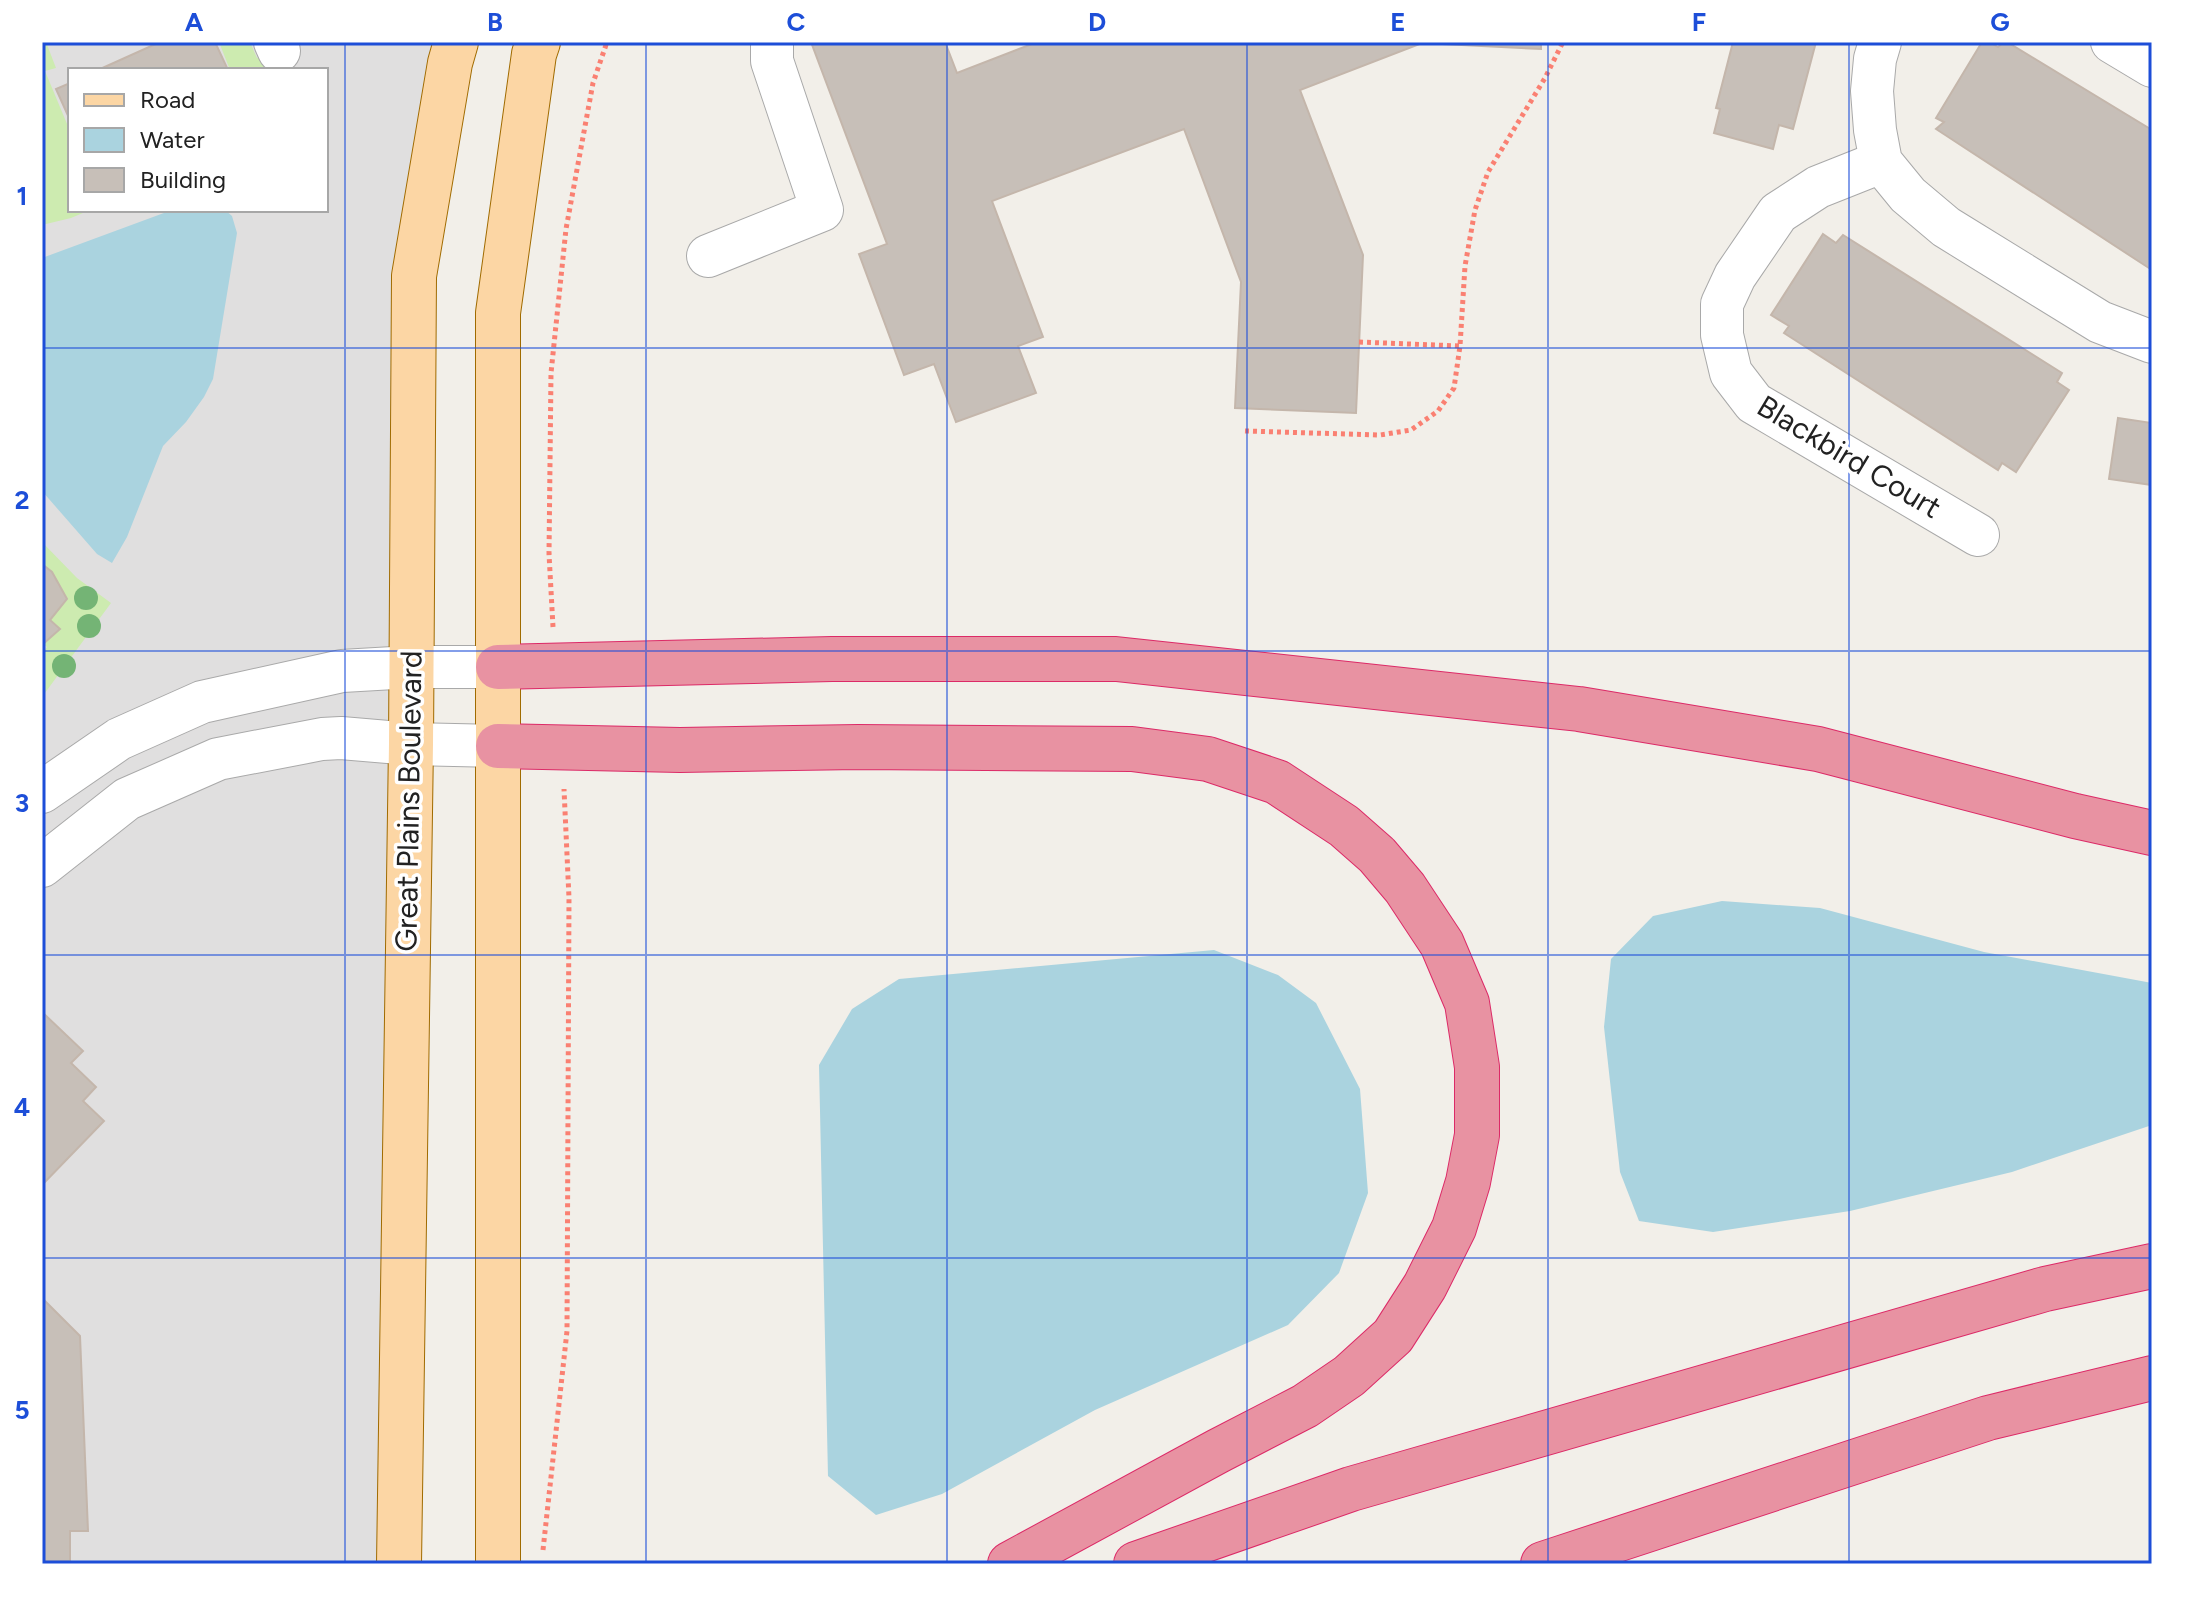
<svg xmlns="http://www.w3.org/2000/svg" width="2194" height="1606" viewBox="0 0 2194 1606" font-family="Figtree,sans-serif">
<rect width="100%" height="100%" fill="#f2efe9"/>
<path fill="#e0dfdf" fill-rule="evenodd" d="M42,42H456L414,276L399,1564H42ZM70,70H326V210H70Z"/>
<path fill="#cdebb0" d="M42,42H46L56,68L45,71L70,131V210H90L71,218L42,225Z
M219,42H250L257,58L265,55L277,70H230Z
M42,542L77,578L111,603L42,697V653L47,647L43,644L60,629L50,620L42,564Z"/>
<path fill="#aad3df" d="M172,210H225L232,216L237,233L213,379L204,397L186,422L163,446L127,537L112,563L97,554L42,491V258Z
M1722,901L1820,908L1984,952L2152,983V1125L2012,1172L1850,1211L1713,1232L1639,1221L1620,1172L1604,1027L1611,959L1653,916Z
M1214,950L1278,975L1316,1003L1360,1089L1368,1193L1339,1273L1288,1325L1095,1410L942,1494L876,1515L828,1476L819,1065L852,1009L899,979Z"/>
<path fill="#c7bfb8" stroke="#c4b6ab" stroke-width="2" d="M160,42H215L228,70H98Z
M811,42H945L957,73L1037,42H1541V49L1422,43L1300,90L1363,255L1356,413L1235,408L1241,282L1184,129L992,201L1043,337L1018,346L1036,393L956,422L934,364L904,375L859,254L887,244Z
M1733,42H1816L1793,129L1779,125L1773,149L1714,133L1720,109L1716,108Z
M1982,42H1989L1998,47L2004,42H2007L2152,130V270L1936,129L1944,122L1936,118Z
M70,83V120L56,89Z
M1823,234L1836,243L1843,235L2062,373L2057,382L2069,390L2016,472L2002,463L1998,470L1784,333L1789,326L1771,315Z
M2118,418L2152,423V485L2109,479Z
M42,564L52,572L67,599L50,620L60,629L43,644Z
M42,1012L83,1051L71,1063L96,1087L83,1101L104,1121L42,1185Z
M42,1298L80,1336L88,1531H70V1561H42Z"/>
<g fill="none" stroke-linecap="round" stroke-linejoin="round">
<g stroke="#a9a9a9" stroke-width="44">
<path id="minor" d="M275,42L279,51
M1880,42L1875,59L1872,91L1875,130L1881,162L1908,195L1946,227L2100,322L2152,342
M2112,42L2152,66
M1881,162L1818,187L1778,213L1735,276L1722,304V335L1731,373L1754,403L1978,535
M708,256L822,210L772,61V42
M42,792L119,739L202,702L342,671L411,667H498
M42,866L127,799L218,759L322,739L341,738L411,744L498,746"/>
</g>
<g stroke="#a06b00" stroke-width="46">
<path id="major" d="M399,1564L411,744L414,276L450,63L456,42
M498,1564V313L534,54L538,42"/>
</g>
<g stroke="#dc2a67" stroke-width="46">
<path id="highway" d="M498,667L832,659H1116L1579,709L1818,749L2075,816L2152,833
M498,746L680,750L858,747L1132,749L1208,759L1277,782L1344,826L1377,855L1405,888L1442,944L1467,1003L1477,1067V1135L1468,1182L1454,1228L1425,1286L1393,1336L1349,1376L1305,1406L1218,1451L1010,1564
M1136,1564L1351,1489L2045,1289L2152,1266
M1543,1564L1988,1418L2152,1378"/>
</g>
<path stroke="#fa8072" stroke-width="5" stroke-dasharray="4 4" stroke-linecap="butt" d="M1359,342L1460,346
M1245,431L1380,435L1411,430L1438,411L1454,388L1460,346L1465,266L1475,210L1488,172L1545,78L1563,42
M553,627L549,554L551,373L566,229L593,83L607,42
M543,1550L567,1331L569,898L564,789"/>
<use href="#minor" stroke="#fff" stroke-width="42"/>
<use href="#major" stroke="#fcd6a4" stroke-width="44"/>
<use href="#highway" stroke="#e892a2" stroke-width="44"/>
</g>
<g fill="#74b475">
<circle cx="86" cy="598" r="12"/>
<circle cx="89" cy="626" r="12"/>
<circle cx="64" cy="666" r="12"/>
</g>
<path fill="none" stroke="#1d4ed8" stroke-width="2" stroke-opacity="0.55" d="M345,42V1564M646,42V1564M947,42V1564M1247,42V1564M1548,42V1564M1849,42V1564M42,348H2152M42,651H2152M42,955H2152M42,1258H2152"/>
<g text-anchor="middle" stroke-width="7" stroke-linejoin="round" paint-order="stroke">
<g font-size="30" fill="#222" stroke="#fff">
<text transform="translate(1849 457) rotate(31)" y="10">Blackbird Court</text>
<text transform="translate(409 801) rotate(-89)" y="10">Great Plains Boulevard</text>
</g>
</g>
<rect width="2194" height="1606" fill="none" stroke="#ffffff" stroke-width="88"/>
<rect x="68" y="68" width="260" height="144" fill="#ffffff" stroke="#a7a7a7" stroke-width="2"/>
<rect x="84" y="94" width="40" height="12" fill="#fcd6a4" stroke="#a7a7a7" stroke-width="2"/>
<text x="140" y="108" font-size="24" fill="#222222">Road</text>
<rect x="84" y="128" width="40" height="24" fill="#aad3df" stroke="#a7a7a7" stroke-width="2"/>
<text x="140" y="148" font-size="24" fill="#222222">Water</text>
<rect x="84" y="168" width="40" height="24" fill="#c7bfb8" stroke="#a7a7a7" stroke-width="2"/>
<text x="140" y="188" font-size="24" fill="#222222">Building</text>
<rect x="44" y="44" width="2106" height="1518" fill="none" stroke="#1d4ed8" stroke-width="3"/>
<g font-size="26" text-anchor="middle" font-weight="bold" fill="#1d4ed8">
<text x="194" y="31">A</text>
<text x="495" y="31">B</text>
<text x="796" y="31">C</text>
<text x="1097" y="31">D</text>
<text x="1398" y="31">E</text>
<text x="1699" y="31">F</text>
<text x="2000" y="31">G</text>
<text x="22" y="205">1</text>
<text x="22" y="509">2</text>
<text x="22" y="812">3</text>
<text x="22" y="1116">4</text>
<text x="22" y="1419">5</text>
</g>
</svg>
